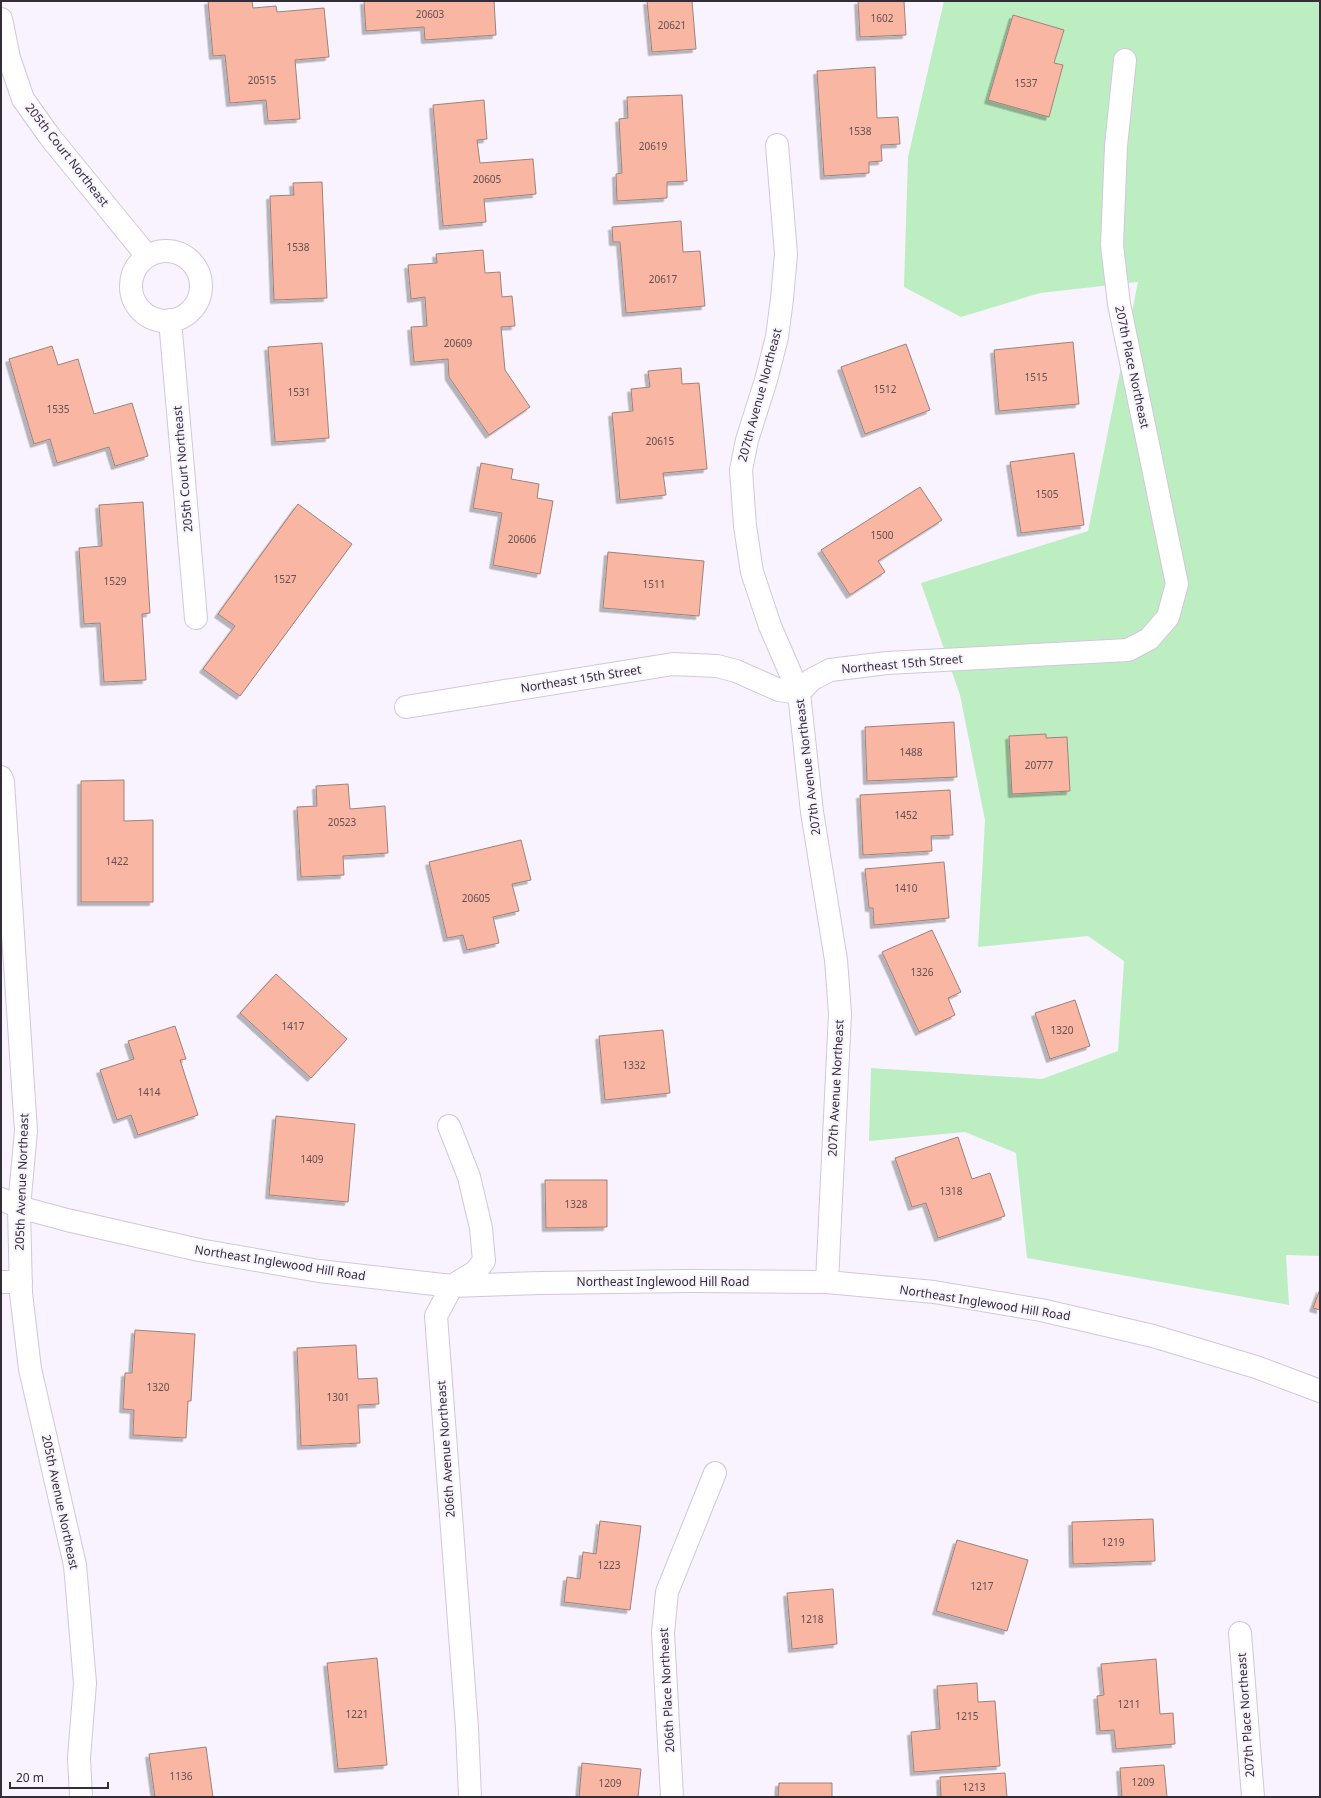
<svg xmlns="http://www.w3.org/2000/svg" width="1321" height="1798" viewBox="0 0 1321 1798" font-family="'Noto Sans',sans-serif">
<defs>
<filter id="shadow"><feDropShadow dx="-3.5" dy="3.5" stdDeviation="0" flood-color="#0004"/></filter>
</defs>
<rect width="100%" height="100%" fill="#f8f3fe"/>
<path fill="#bdeec2" d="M944,1H1320V1256L1286,1255L1289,1305L1027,1258L1016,1153L965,1132L869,1141L871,1068L1042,1079L1118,1051L1124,961L1088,936L978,947L985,820L960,695L921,583L1088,531L1138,282L1040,293L961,317L904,287L908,157Z"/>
<path fill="#f8b6a3" stroke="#a08279" filter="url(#shadow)" d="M208,1H252L253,8L276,6L277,12L324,8L329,57L295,60L300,119L268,121L266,100L230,103L225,55L213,56Z
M364,1H494L496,35L425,40L424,27L366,31Z
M647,1H692L696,49L652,52Z
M858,1H904L906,35L860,37Z
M1013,15L1064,30L1054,63L1063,65L1049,117L988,100Z
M875,67L877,118L898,117L900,144L881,145L882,161L869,162V173L824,176L817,71Z
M682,95L687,181L667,182V198L617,201L616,174L622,173L619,119L628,118L627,97Z
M484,100L487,139L477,140L480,163L533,159L536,194L484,199L486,222L443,226L433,105Z
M322,182L327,298L274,300L270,196L294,195L293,183Z
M681,221L683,252L700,251L705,306L626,313L620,242H613L612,227Z
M483,250L485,273L500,272L502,297L512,296L515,326L501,327L505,370L530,407L489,435L449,377L448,359L414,362L411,327L427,326L425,297L411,299L408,265L437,263L436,254Z
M1073,342L1079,404L999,411L994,350Z
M322,343L329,438L275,442L268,347Z
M906,344L930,410L865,434L841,367Z
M52,346L58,365L78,359L94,414L132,403L148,456L115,466L109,447L57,463L50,439L34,444L9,359Z
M681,368L682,384L699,383L707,469L663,473L666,495L620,500L612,413L633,411L631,389L650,387L648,371Z
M1074,453L1084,525L1021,533L1010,462Z
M481,463L513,469L511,479L539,484L537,498L553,501L540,574L493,565L502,513L473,508Z
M920,487L942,520L878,561L885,572L850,595L821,550Z
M143,502L150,613L142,614L146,680L104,682L100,623L84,624L79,548L102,546L99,505Z
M298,504L352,544L240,696L203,669L235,626L218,614Z
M608,552L704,561L699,616L603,608Z
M954,722L957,777L867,781L865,727Z
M1046,734V738L1067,737L1070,791L1012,794L1009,736Z
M124,780V821L153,820V902H81V781Z
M348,784L350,809L385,806L388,853L343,856L344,875L301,877L297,807L317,806L316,786Z
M950,790L953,835L931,836L932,851L863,855L860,795Z
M521,840L531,880L512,884L519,911L493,917L499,943L467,950L463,935L447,938L429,862Z
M944,862L949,918L874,925L873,908H869L865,869Z
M932,930L961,992L948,998L955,1015L919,1032L882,952Z
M276,974L347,1039L311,1078L240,1013Z
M1075,1000L1090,1046L1050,1059L1035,1013Z
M175,1026L186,1059L180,1060L198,1115L138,1135L131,1115L117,1120L100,1070L134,1059L128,1041Z
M663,1030L670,1093L605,1100L599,1036Z
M276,1116L355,1124L348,1202L269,1195Z
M958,1137L972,1179L990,1173L1005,1216L938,1238L926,1203L912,1207L895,1158Z
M545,1180H607V1227L546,1228Z
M1320,1289V1310L1313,1308Z
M135,1330L195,1334L191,1401H188L186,1438L133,1435L134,1410L123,1409L125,1373H132Z
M356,1345L358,1379L377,1378L379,1404L358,1405L360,1443L301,1446L297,1348Z
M1153,1519L1155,1561L1073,1564L1072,1522Z
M600,1521L641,1526L630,1610L564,1602L567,1577L580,1579L583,1552L596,1554Z
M957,1540L1028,1560L1007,1631L936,1611Z
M833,1589L837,1644L792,1649L787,1593Z
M377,1658L387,1765L338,1769L327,1663Z
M1156,1659L1160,1714L1173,1713L1175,1744L1116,1749L1114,1730L1100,1731L1097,1696L1104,1695L1101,1664Z
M977,1683L978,1702L995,1701L1000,1766L914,1772L911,1732L940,1729L937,1686Z
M206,1747L213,1797H155L149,1754Z
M582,1763L641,1769L638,1797H579Z
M1164,1765L1167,1797H1122L1120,1768Z
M1005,1773L1007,1797H941L940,1777Z
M779,1783H832V1797H778Z"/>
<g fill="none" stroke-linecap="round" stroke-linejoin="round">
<g stroke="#d3c5e0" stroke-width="24">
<path id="street" d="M1,19L9,58L23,99L50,137L147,256
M777,145L786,254L782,299L777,337L766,380L747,440L741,470L745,526L752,572L770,626L799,693L812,812L836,960L840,1013L827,1282
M131 286a35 35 0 1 1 70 0a35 35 0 1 1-70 0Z
M170,320L196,618
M406,707L673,664L717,666L736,671L779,690L799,693L811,680L830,670L887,663L1128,650L1149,639L1168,617L1177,584L1119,304L1112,245L1116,146L1125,60
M1,777L3,782L26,1131L19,1207L21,1293L30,1369L75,1565L85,1683L79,1758L81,1797
M449,1126L469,1177L481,1228L484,1261L475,1272L452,1286L436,1316L467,1728L470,1797
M1,1282H21
M1240,1633L1253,1797
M672,1797L663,1633L667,1592L715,1473"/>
</g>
<g stroke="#d3c5e0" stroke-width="24">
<path id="secondary" d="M1,1199L19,1207L67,1220L199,1250L319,1271L452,1286L541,1283L689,1281L827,1282L934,1292L1041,1310L1153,1336L1256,1367L1320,1391"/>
</g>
<use href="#street" stroke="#fff" stroke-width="22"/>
<use href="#secondary" stroke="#fff" stroke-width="22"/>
</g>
<g text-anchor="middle" stroke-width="4" stroke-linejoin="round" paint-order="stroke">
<g font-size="10" fill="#644f52">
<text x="430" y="18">20603</text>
<text x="882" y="22">1602</text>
<text x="672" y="29">20621</text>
<text x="262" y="84">20515</text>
<text x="1026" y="87">1537</text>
<text x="860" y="135">1538</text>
<text x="653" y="150">20619</text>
<text x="487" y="183">20605</text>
<text x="298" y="251">1538</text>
<text x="663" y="283">20617</text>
<text x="458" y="347">20609</text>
<text x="1036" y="381">1515</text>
<text x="885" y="393">1512</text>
<text x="299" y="396">1531</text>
<text x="58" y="413">1535</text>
<text x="660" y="445">20615</text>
<text x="1047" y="498">1505</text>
<text x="882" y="539">1500</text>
<text x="522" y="543">20606</text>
<text x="285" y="583">1527</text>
<text x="115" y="585">1529</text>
<text x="654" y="588">1511</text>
<text x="911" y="756">1488</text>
<text x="1039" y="769">20777</text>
<text x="906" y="819">1452</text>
<text x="342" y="826">20523</text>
<text x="117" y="865">1422</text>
<text x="906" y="892">1410</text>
<text x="476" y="902">20605</text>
<text x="922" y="976">1326</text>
<text x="293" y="1030">1417</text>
<text x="1062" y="1034">1320</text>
<text x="634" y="1069">1332</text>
<text x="149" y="1096">1414</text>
<text x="312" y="1163">1409</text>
<text x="951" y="1195">1318</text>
<text x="576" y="1208">1328</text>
<text x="158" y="1391">1320</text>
<text x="338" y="1401">1301</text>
<text x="1113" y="1546">1219</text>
<text x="609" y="1569">1223</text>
<text x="982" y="1590">1217</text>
<text x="812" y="1623">1218</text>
<text x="1129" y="1708">1211</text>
<text x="357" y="1718">1221</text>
<text x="967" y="1720">1215</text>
<text x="181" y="1780">1136</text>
<text x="1143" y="1786">1209</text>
<text x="610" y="1787">1209</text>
<text x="974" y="1791">1213</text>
</g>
<g font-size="12" fill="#322d37" stroke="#f8f3fe">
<text transform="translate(67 155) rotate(52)" y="4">205th Court Northeast</text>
<text transform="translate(1132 367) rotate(78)" y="4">207th Place Northeast</text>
<text transform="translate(760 395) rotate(-75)" y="4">207th Avenue Northeast</text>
<text transform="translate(183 469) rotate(-95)" y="4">205th Court Northeast</text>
<text transform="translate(902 664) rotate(-5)" y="4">Northeast 15th Street</text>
<text transform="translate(581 679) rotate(-9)" y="4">Northeast 15th Street</text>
<text transform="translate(808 767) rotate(-97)" y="4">207th Avenue Northeast</text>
<text transform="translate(836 1088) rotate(-87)" y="4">207th Avenue Northeast</text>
<text transform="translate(22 1182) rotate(-88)" y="4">205th Avenue Northeast</text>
<text transform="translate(280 1263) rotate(9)" y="4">Northeast Inglewood Hill Road</text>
<text x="663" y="1286">Northeast Inglewood Hill Road</text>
<text transform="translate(985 1303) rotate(9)" y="4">Northeast Inglewood Hill Road</text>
<text transform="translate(446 1449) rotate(-94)" y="4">206th Avenue Northeast</text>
<text transform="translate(60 1502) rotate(78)" y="4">205th Avenue Northeast</text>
<text transform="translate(667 1690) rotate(-93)" y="4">206th Place Northeast</text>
<text transform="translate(1246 1715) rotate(-94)" y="4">207th Place Northeast</text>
</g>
</g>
<rect width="1321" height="1798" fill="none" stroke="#322d37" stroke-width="4"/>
<path d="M10 1782v6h98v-6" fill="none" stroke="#322d37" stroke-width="2"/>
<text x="16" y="1782" font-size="12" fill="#322d37" stroke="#f8f3fe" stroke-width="3" paint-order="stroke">20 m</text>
</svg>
